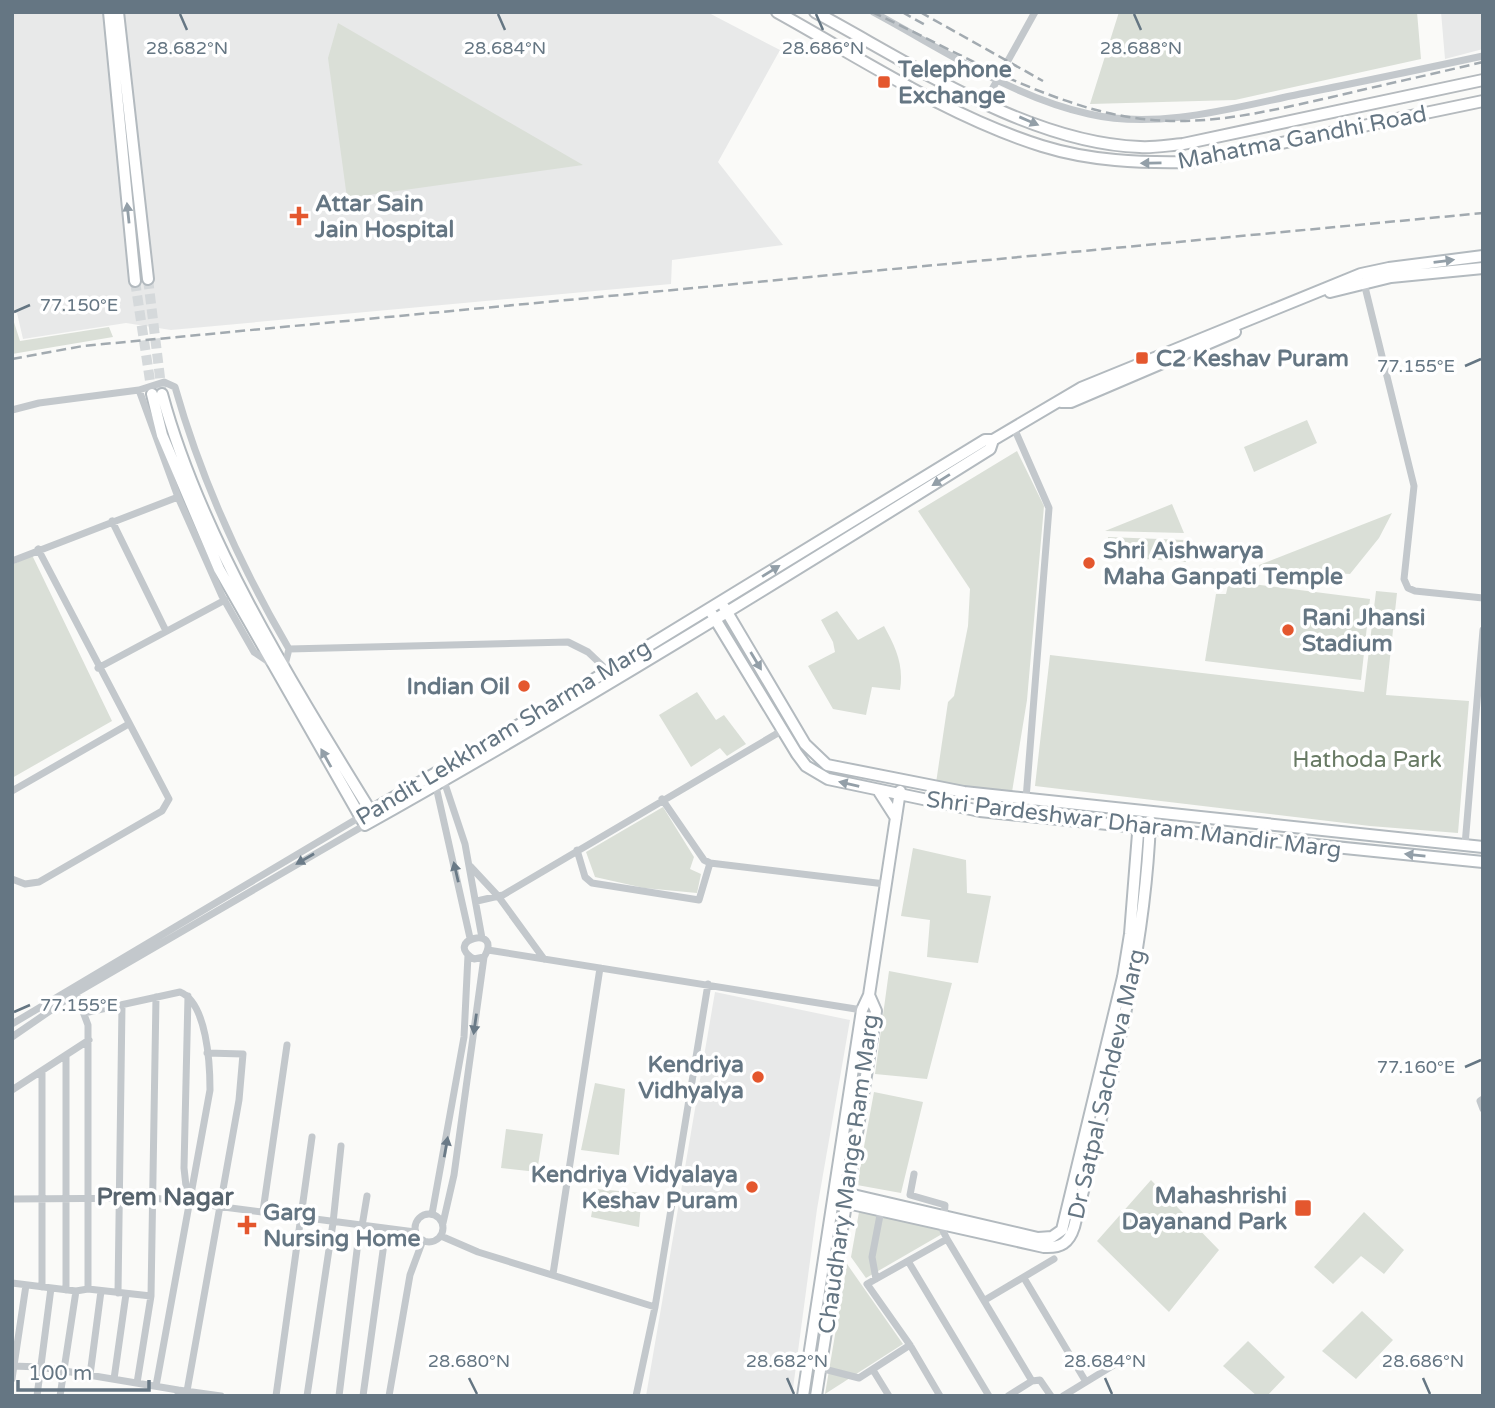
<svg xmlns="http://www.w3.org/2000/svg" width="1495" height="1408" viewBox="0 0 1495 1408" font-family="'Varela Round',sans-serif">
<rect width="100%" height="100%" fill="#fafaf8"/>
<path fill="#e8e9e9" d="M12,12H707L780,50L718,162L783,245L672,260L671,284L171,330L126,323L23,339L17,313H12Z
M1441,12H1483V49L1445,59Z
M715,992L850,1020L817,1209L792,1396H646Z"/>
<path fill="#dadfd7" d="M1119,12H1417L1421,59L1235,100L1090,104Z
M338,23L583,165L347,198L328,58Z
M12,316L20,341L109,327L113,337L12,354Z
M1307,420L1317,443L1254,472L1244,447Z
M1017,451L1044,506L1027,700L1012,792L936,783L948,702L954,696L968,626L970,589L918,511Z
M1172,504L1184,533L1105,531Z
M1392,513L1379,538L1350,574L1260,569L1259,565Z
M1108,537L1185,540L1186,562L1106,556Z
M32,555L112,721L12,778V565Z
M1229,581L1370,599L1361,680L1205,661L1216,594H1226Z
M1376,591L1397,593L1386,695L1469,701L1458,833L1370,826L1035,786L1050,655L1364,692Z
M837,611L858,640L884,626C896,648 904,665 900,690L872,687L866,715L833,709L808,666L835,652L833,642L821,620Z
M697,692L716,720L724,715L746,744L727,756L720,748L691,767L659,715Z
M663,807L694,857L690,869L701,874L697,893L644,888L595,877L586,852Z
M913,848L966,860L967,893L991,896L978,963L927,957L930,920L901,916Z
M889,971L952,983L927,1079L875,1074Z
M595,1083L625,1089L619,1155L581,1150Z
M874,1092L923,1102L901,1193L857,1185Z
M506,1129L543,1134L537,1172L501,1168Z
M1151,1180L1219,1250L1169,1312L1097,1241Z
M596,1189L642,1193L639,1227L591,1217Z
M859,1212L949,1230L866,1278L851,1257Z
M1364,1212L1404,1250L1384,1274L1361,1256L1333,1284L1314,1267Z
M847,1264L903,1344L825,1394Z
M1362,1311L1393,1340L1356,1379L1322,1351Z
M1248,1341L1285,1377L1267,1396H1257L1223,1366Z"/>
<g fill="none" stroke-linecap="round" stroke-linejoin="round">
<path stroke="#d5d9db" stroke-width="10" stroke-dasharray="10 5" stroke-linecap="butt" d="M148,279L162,394
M135,281L152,394"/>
<g stroke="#b3babf" stroke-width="14">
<path id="secondary" d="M109,12L135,281
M118,12L148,279
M1330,292L1391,277L1483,268
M152,394L162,435L219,569L365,825C577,706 784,578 990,449L993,440
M162,394C201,539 294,687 373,815
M1061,402H1071L1235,332
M724,607L805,744L827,765L964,792L1483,847
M712,614L797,754L806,766L828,779L980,811L1483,862
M878,790L896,818
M360,817L529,719L985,440H993L1081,388L1361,274L1389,268L1483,256
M836,1191L1038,1238L1052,1237L1062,1230L1123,977L1130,934L1139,821
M834,1200L1044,1247C1061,1248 1069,1243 1074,1227C1107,1093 1145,960 1150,821
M803,1396L862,1010L869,995L900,791
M816,1396L875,1018L876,1011L869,995"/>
</g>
<g stroke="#b5babe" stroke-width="14">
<path id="primary" d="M777,12C862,59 949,117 1042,146C1090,161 1140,163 1190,162L1483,101
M815,12C912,64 1028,143 1140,147C1154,148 1169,145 1183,144L1483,80"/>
</g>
<path stroke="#c3c8cc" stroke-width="7" d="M873,12C942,49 1012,97 1089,114C1158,130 1233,108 1300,94C1361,82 1422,69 1483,56
M985,102L1035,12
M1364,283L1414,486L1404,579L1408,588L1415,591L1483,598
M139,390L164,382L175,387C201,479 241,567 289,649L285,665
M12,410L39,403L139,390L178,497L222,596L254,652L269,662
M1014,428L1049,508L1026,799
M112,521L166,631
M12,561L178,497
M289,649L568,642L588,652L607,670
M98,668L225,600
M443,778L465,844L482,938
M435,782L470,938
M12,791L127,725
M662,799L704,860L710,863L885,884
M1465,845L1483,630
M577,850L585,877L592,883L699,900L710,863
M470,866L498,896L544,959
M12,879L25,884L39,882L162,811L169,799L38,549
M477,901L503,895L783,730
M488,950L862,1010
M84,1013L180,992C207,1003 210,1064 210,1090L156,1386
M12,1024L360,817
M12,1037L76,993L365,825
M42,1071V1287
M12,1090L89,1040
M1483,1099L1480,1101L1483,1109
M914,1174L910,1195L945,1205L943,1231L947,1239L867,1284L910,1345L940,1396
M187,1195L184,1168L188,996
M12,1199L154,1198L415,1232
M263,1211L287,1045
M415 1228a14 14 0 1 1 28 0a14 14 0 1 1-28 0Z
M432,1214L464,1037L468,955
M443,1223L454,1175L484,957C504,924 441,940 474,959L484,957
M362,1226L367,1196
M441,1236L478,1252L655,1307L708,984
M947,1239L1032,1381
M908,1261L989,1396
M553,1274L600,968
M1024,1278L1086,1382
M876,1279L872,1257L881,1210
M12,1283L76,1291L88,1289V1025L76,993
M88,1289L151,1296
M66,1290V1055
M118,1293L122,1005
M985,1300L1054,1259
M12,1366L41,1367L178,1390
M820,1368L859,1378L910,1345
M873,1370L889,1396
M90,1375L101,1291
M12,1379L26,1285
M114,1379L126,1294
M137,1383L151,1296L156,997
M187,1391L239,1100L243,1054L207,1053
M37,1396L51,1288
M60,1396L76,1291
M178,1396V1390L221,1396
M276,1396L312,1137
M307,1396L333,1223L341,1146
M339,1396L360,1226
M363,1396L386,1229
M389,1396L410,1275L423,1240
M636,1396L655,1307
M1008,1396L1032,1381L1040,1380L1051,1396
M1063,1396L1122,1360"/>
<use href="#secondary" stroke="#fff" stroke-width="10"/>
<use href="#primary" stroke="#fff" stroke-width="10"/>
<path stroke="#a2aab0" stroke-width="2.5" stroke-dasharray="10 5" stroke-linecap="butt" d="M872,12C939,43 1006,82 1076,104C1170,135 1239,118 1332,97C1382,85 1433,74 1483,62
M902,12L927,26
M920,12L1043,81
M12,359L83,346L1483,213"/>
</g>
<defs><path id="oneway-solid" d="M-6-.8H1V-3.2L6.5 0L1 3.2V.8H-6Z" transform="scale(1.75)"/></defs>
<g fill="#939fa8">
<use href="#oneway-solid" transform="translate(1029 121) rotate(23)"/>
<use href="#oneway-solid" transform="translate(1151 163) rotate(179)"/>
<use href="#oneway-solid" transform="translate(128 213) rotate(-96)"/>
<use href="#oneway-solid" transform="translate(1444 261) rotate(-7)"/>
<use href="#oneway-solid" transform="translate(941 480) rotate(148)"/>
<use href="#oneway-solid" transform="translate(771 571) rotate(-32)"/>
<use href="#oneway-solid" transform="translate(756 661) rotate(59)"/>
<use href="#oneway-solid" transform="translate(326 758) rotate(-119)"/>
<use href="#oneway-solid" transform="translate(849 784) rotate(-167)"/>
<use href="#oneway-solid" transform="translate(1415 855) rotate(-174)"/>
</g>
<g fill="#6a7a87">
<use href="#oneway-solid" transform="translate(305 859) rotate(150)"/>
<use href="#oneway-solid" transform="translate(456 872) rotate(-103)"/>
<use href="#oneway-solid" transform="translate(475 1024) rotate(98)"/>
<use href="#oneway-solid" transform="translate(446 1147) rotate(-80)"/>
</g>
<path fill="none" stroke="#657683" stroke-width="2.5" d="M180,14L187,30M498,14L505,30M816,14L823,30M1134,14L1141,30M14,312L30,305M1465,366L1481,359M14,1012L30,1005M1465,1067L1481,1060M469,1378L477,1394M787,1378L794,1394M1105,1378L1112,1394M1423,1378L1430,1394"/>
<g fill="#e4572e" stroke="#fff" stroke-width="2.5">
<rect x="877" y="75" width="14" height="14" rx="3.5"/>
<path d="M295.5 205.5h7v7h7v7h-7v7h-7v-7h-7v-7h7z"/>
<rect x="1135" y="351" width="14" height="14" rx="3.5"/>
<circle cx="1089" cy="563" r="7"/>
<circle cx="1288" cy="630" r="7"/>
<circle cx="524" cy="686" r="7"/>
<circle cx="758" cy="1077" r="7"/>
<circle cx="752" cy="1187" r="7"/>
<rect x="1294" y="1199" width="18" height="18" rx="3.5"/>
<path d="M243.5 1214.5h7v7h7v7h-7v7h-7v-7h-7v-7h7z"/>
</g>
<g text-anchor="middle" stroke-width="7" stroke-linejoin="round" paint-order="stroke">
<g font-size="23" font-weight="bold" fill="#657683" stroke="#fff" text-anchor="start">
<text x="898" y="77">Telephone<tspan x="898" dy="26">Exchange</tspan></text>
<text x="315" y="211">Attar Sain<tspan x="315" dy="26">Jain Hospital</tspan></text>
<text x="1156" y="366">C2 Keshav Puram</text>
<text x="1103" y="558">Shri Aishwarya<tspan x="1103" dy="26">Maha Ganpati Temple</tspan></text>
<text x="1302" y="625">Rani Jhansi<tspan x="1302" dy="26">Stadium</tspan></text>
<text x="510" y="694" text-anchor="end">Indian Oil</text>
<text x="744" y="1072" text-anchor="end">Kendriya<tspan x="744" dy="26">Vidhyalya</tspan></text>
<text x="738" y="1182" text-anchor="end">Kendriya Vidyalaya<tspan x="738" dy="26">Keshav Puram</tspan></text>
<text x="1287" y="1203" text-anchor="end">Mahashrishi<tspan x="1287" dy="26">Dayanand Park</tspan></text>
<text x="263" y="1220">Garg<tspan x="263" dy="26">Nursing Home</tspan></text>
</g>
<g font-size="23" fill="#657683" stroke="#fff">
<text transform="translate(1302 137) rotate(-11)" y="8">Mahatma Gandhi Road</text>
<text transform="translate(503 732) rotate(-31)" y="8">Pandit Lekkhram Sharma Marg</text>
<text transform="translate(1134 824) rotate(7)" y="8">Shri Pardeshwar Dharam Mandir Marg</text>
<text transform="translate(1106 1084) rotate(-77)" y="8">Dr Satpal Sachdeva Marg</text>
<text transform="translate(848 1174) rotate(-82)" y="8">Chaudhary Mange Ram Marg</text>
</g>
<g font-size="23" fill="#687a64" stroke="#fff">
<text x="1367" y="767">Hathoda Park</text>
</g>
<g font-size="24" font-weight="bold" fill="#57646e" stroke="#fff">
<text x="165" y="1205">Prem Nagar</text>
</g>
</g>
<g font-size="18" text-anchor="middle" fill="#657683" stroke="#fff" stroke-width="7" stroke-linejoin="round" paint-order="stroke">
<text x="187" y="54">28.682°N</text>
<text x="505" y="54">28.684°N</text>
<text x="1141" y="54">28.688°N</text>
<text x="823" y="54">28.686°N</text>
<text x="79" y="311">77.150°E</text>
<text x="1416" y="372">77.155°E</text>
<text x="79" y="1011">77.155°E</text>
<text x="1416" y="1073">77.160°E</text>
<text x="469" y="1367">28.680°N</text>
<text x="787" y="1367">28.682°N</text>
<text x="1105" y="1367">28.684°N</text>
<text x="1423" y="1367">28.686°N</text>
</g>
<rect width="1495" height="1408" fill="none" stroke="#657683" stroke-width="28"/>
<path d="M18 1380v10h131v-10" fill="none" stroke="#657683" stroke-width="3.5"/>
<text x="28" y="1380" font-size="21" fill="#657683" stroke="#ffffff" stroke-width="5" paint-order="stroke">100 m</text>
</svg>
